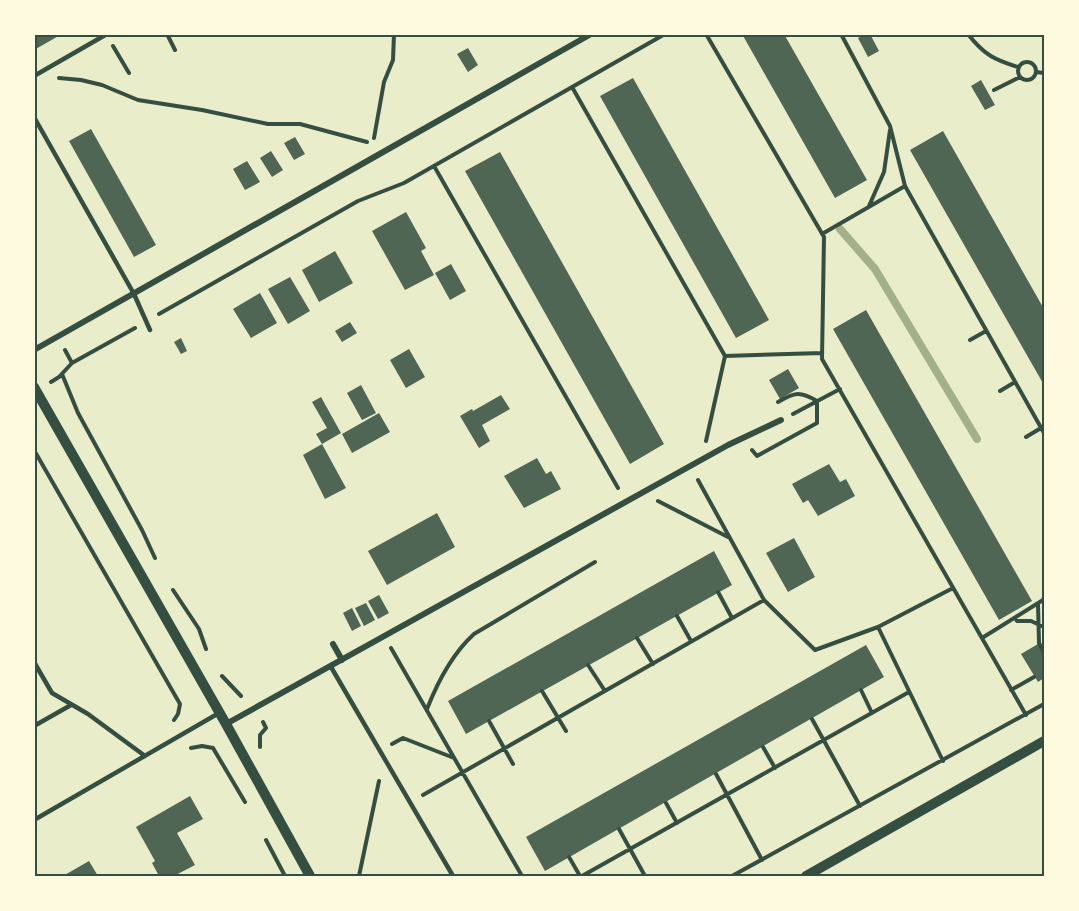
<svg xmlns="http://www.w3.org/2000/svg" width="1079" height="911" viewBox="0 0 1079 911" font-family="'Roboto Condensed',sans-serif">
<rect width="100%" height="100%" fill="#e9edc9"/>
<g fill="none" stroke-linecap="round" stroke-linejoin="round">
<path stroke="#a3b18a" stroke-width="8" d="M840,229L875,269L977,439"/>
</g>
<path fill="#4f6655" d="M34,34H62L34,50Z
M742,34H784L867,180L835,198Z
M865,34H870L879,51L868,57L858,38Z
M468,48L478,65L468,72L457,54Z
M633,78L769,320L736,338L600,96Z
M981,80L995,105L985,110L971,86Z
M91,129L156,245L134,257L69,141Z
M943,131L1044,309V385L910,150Z
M295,137L305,154L294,160L284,143Z
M271,151L283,170L272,177L260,158Z
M500,152L664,444L630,464L465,171Z
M247,161L260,182L245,190L233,169Z
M406,212L426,248L421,251L434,275L405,290L372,231Z
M335,251L353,283L319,302L302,270Z
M451,264L466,291L450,300L435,273Z
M290,277L310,311L288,324L268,289Z
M260,293L277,323L251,338L233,309Z
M866,310L1032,601L999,620L833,329Z
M350,322L357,333L342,342L335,331Z
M181,338L187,351L181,354L174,342Z
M409,349L425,377L406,388L390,360Z
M788,369L799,388L780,399L769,380Z
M361,385L376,413L362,420L347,393Z
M501,395L510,409L482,425L490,441L479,448L460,416L472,409L473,411Z
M321,397L341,433L322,444L316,434L327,428L312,402Z
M379,413L390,432L352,453L342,434Z
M322,444L346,488L325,499L303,455Z
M537,458L546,474L551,471L561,489L524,508L504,476Z
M829,464L840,482L846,479L855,496L818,516L808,500L803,503L792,484Z
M437,513L455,547L387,585L368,551Z
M794,538L815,577L788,592L766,553Z
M714,551L732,585L466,734L448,701Z
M379,595L389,613L378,619L368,601Z
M366,603L375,620L364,626L355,608Z
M352,608L361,626L352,631L343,613Z
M1038,644L1044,655V678L1038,682L1021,654Z
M866,645L884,677L545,871L526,837Z
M190,796L203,819L177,833L195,865L174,876L164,875L159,876L152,863L155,861L136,827Z
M89,861L98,876H63Z"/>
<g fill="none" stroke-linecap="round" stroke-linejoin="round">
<path stroke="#344e41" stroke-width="4" d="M167,34L175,50
M706,34L824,237L822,359L1026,715
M841,34L890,126L905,186L1044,433
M968,34C984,55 995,60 1018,67
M113,46L129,73
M1018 71a9 9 0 1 1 18 0a9 9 0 1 1-18 0Z
M1036,72L1044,73
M59,78L81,80L102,85L138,100L202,110L268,124H300L367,142
M572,87L725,356L822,353
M994,90L1020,77
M374,138L384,82L393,60L394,34
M434,166L618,488
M869,206L884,172L890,130
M822,234L905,186
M159,314L358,201L404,183L665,34
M970,340L986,331
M65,350L72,363
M62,374L78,413L142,530L155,558
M51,382L59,377L72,363L135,328
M1000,391L1015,382
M793,414L840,389
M1026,437L1041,428
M706,441L725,356
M34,450L180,704L178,714L174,720
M752,450L757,456L817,423V401C800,391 795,392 778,402
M698,480L764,600L815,650L878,627L953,588
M658,501L728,537
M173,590L199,629L206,649
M718,592L732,618
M1038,604L1039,643L1044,653
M677,616L691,641
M1015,618L1017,621H1031L1044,627
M878,627L943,761
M637,638L653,664
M982,638L1043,600L1044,597
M391,648L522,876
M588,665L605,691
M222,676L241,696
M861,690L872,713
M1011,690L1034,677
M542,691L566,731
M427,709C438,681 452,654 474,634L595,562
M812,719L860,806
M489,721L513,764
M392,744L403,738L454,758
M260,747V735L266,728L263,722
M763,747L775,768
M191,748L202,746L213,748L245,802
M716,774L762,860
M423,795L764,600
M666,803L677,823
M619,829L645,876
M266,840L285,876
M569,857L580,876
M359,876L379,781
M582,876L909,692
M732,876L1044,704"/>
<path stroke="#344e41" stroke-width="4.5" d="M34,76L107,34
M34,117L134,294L150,330
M34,662L52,693L88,714L145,756
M331,667L453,876
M34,726L71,705
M34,820L219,713"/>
<path stroke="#344e41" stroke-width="6" d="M34,350L591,34
M333,644L342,660
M226,724L728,445L781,420"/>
<path stroke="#344e41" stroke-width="10" d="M34,387L226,724L310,876
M806,876L1044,741"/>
</g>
<rect width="1079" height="911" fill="none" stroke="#fefae0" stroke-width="72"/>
<rect x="36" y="36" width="1007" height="839" fill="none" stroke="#344e41" stroke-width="2"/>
</svg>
